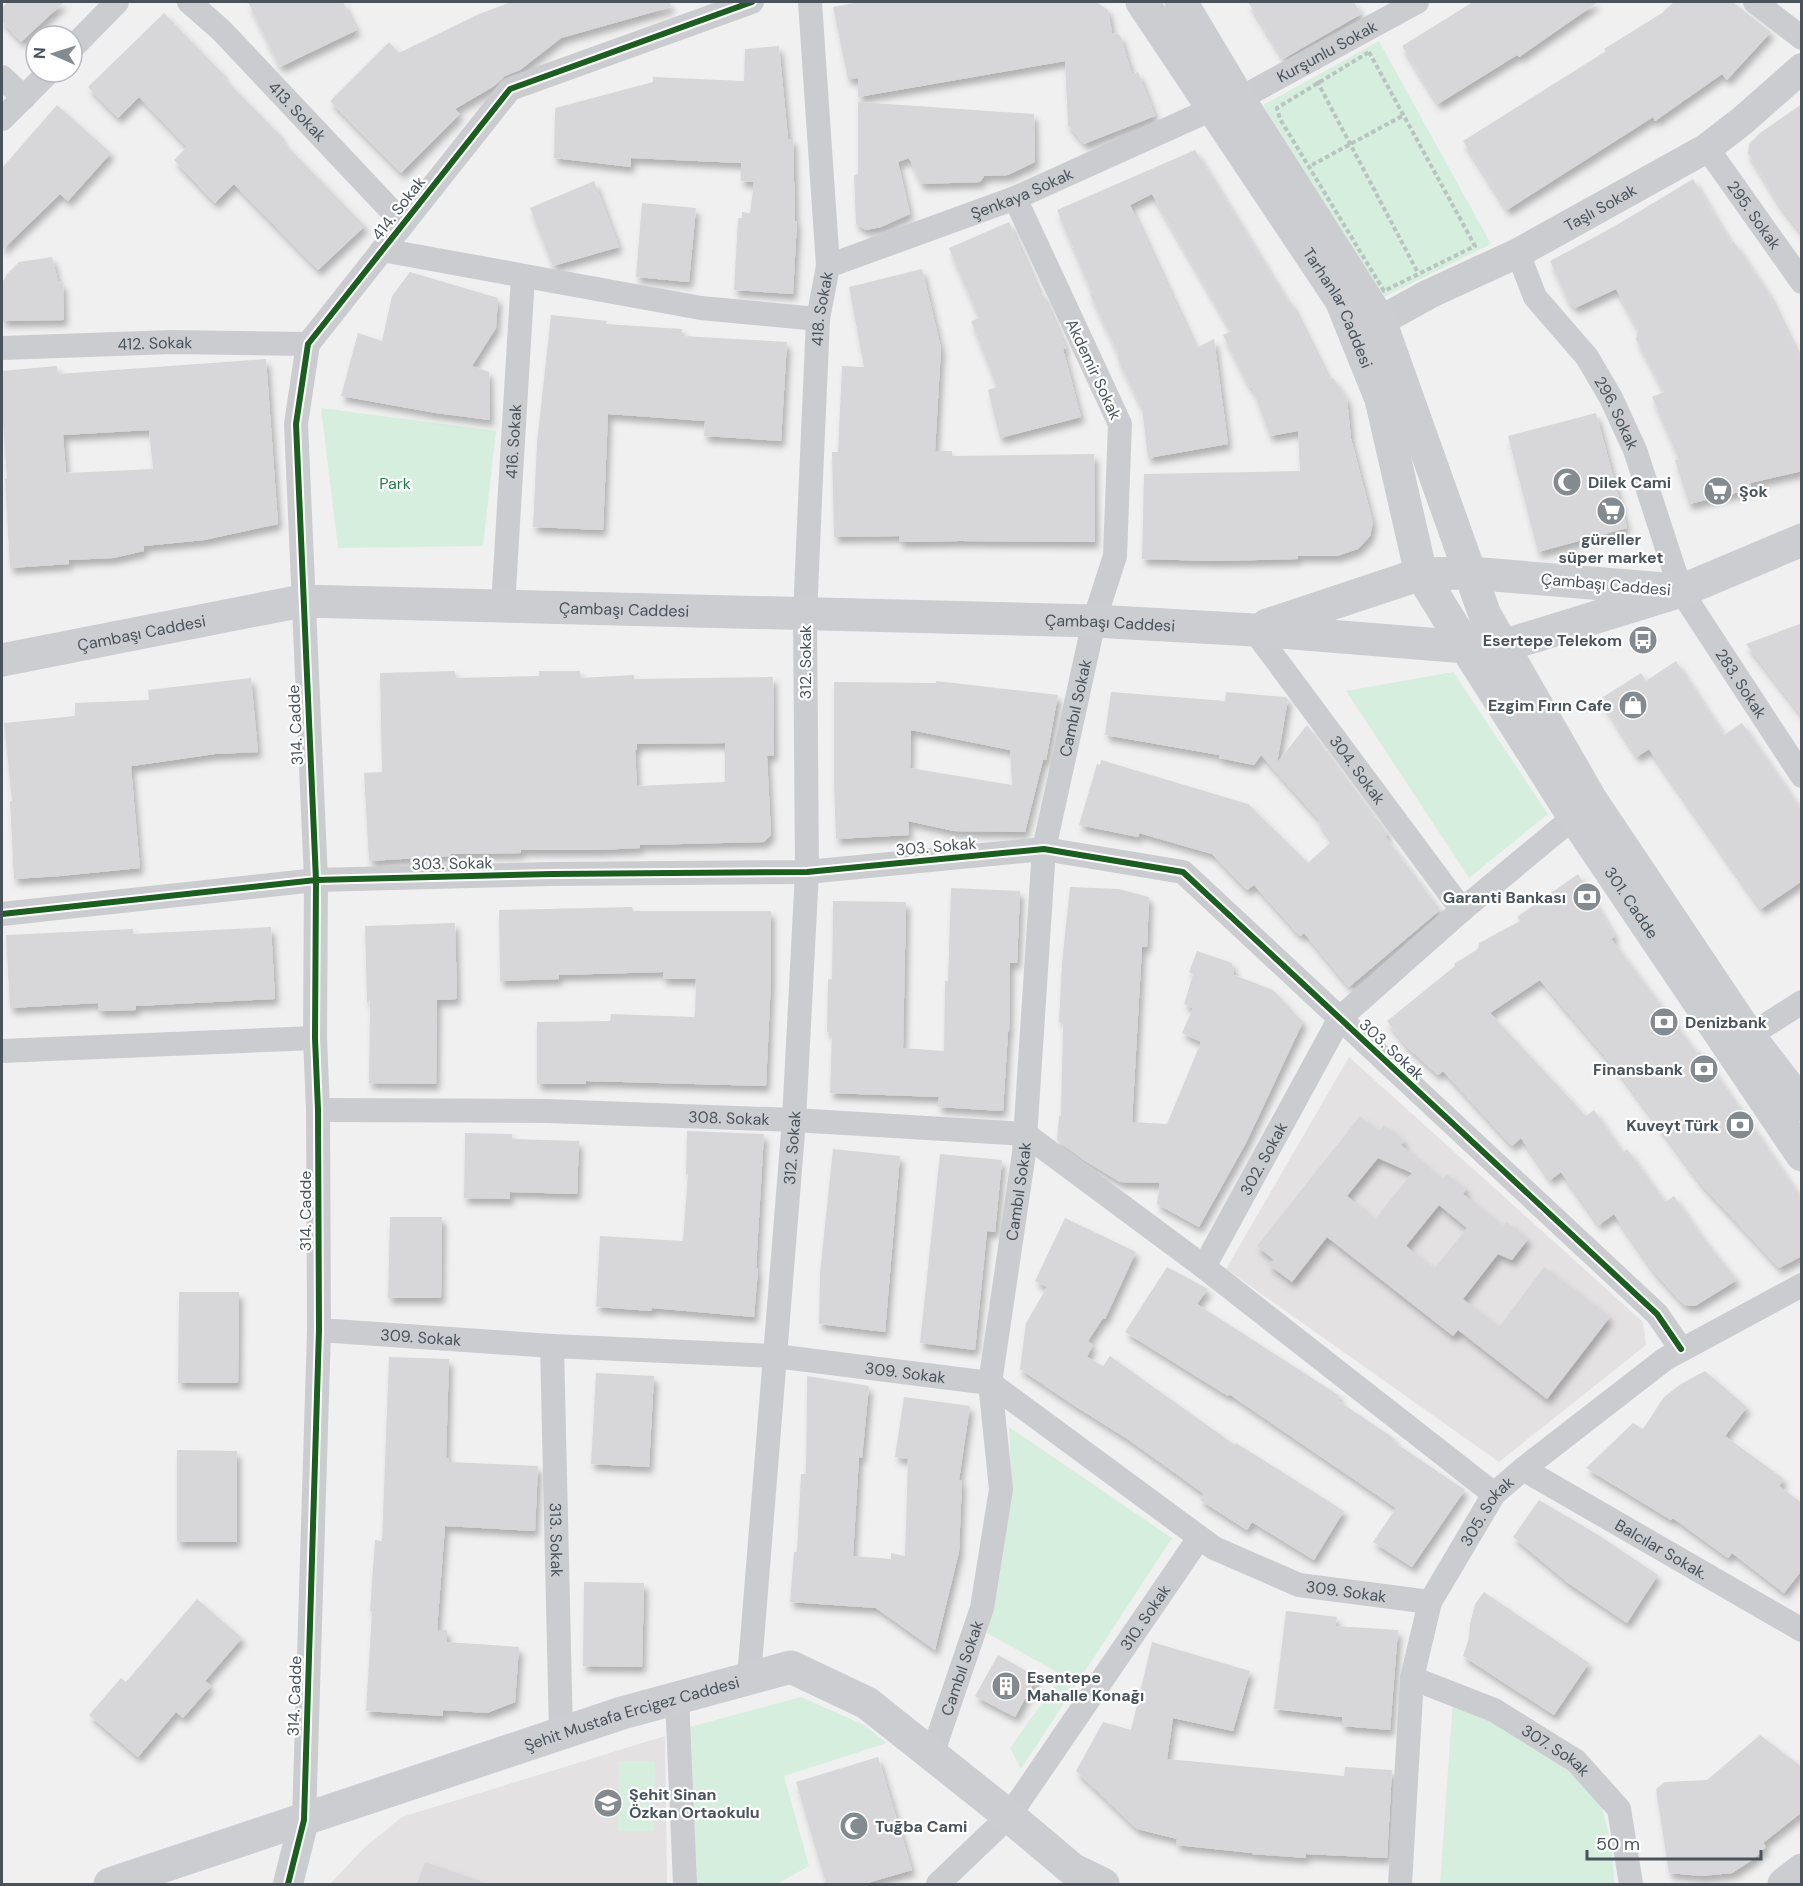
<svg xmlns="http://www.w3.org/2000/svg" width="1803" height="1886" viewBox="0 0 1803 1886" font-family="'DM Sans',sans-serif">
<defs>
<filter id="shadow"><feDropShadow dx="3.5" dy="6" stdDeviation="3" flood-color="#0004"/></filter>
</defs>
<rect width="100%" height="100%" fill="#f1f0f0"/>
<path fill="#e3e1e2" d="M1349,1057L1643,1322L1646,1345L1499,1462L1226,1269Z
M665,1736L667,1884H330L364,1848L402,1817Z"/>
<path fill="#d6eede" d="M1379,41L1491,244L1382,298L1263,105Z
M321,408L496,431L483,546L338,548Z
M1453,672L1548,814L1469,878L1346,691Z
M1009,1427L1172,1538L1021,1769L1010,1748L1062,1675L987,1633L1000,1569L1011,1483Z
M801,1697L864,1725L887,1743L784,1776L809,1866L777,1884H695L686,1728Z
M1453,1699L1592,1772L1612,1845L1614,1884H1440Z
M619,1761H655L654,1831H618Z"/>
<path fill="#d7d7d9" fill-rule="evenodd" filter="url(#shadow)" d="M8,2H64L21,42L2,21V8Z
M248,2H343L357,30L280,67Z
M511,2H670L671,7L561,38L520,70L505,76L494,86L455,109L460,114L401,173L330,101L389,42L399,53L479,14Z
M860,2H1096L1108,10L1112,33L1120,35L1132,74L1138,72L1155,116L1084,144L1068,125L1065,61L858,97V78L848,79L833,7Z
M1248,2H1354L1361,14L1283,59Z
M1473,2H1598L1519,57L1517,55L1438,104L1402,46Z
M1674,2H1733L1771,32L1727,80L1722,74L1655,121L1653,117L1507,210L1463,141L1606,51L1604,49L1662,13Z
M164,13L224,75L223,77L282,137L280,139L365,226L318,270L234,184L215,203L174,160L187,147L139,97L118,118L88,87Z
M779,46L788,139H793L795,221H797L793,294L734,290L738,218H742V212L750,213L754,182L741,181V163L631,158V167L554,158L555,108L653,82V77L744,81L745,49Z
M858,102L1034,114L1035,162L1008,175L984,176L980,182L921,184L909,158L898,162L910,214L881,227L866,230L856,224L854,175L858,174Z
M1802,104V234L1779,204L1748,153L1749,144L1760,133Z
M57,105L111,153L68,201L60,194L2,250V168Z
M1195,150L1288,302L1290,301L1329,379L1333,378L1347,399L1351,439L1373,523L1370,536L1358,549L1337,556H1298V559L1215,561L1142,559L1144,474L1300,471L1298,431L1270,436L1252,387L1250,388L1223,335L1231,331L1152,194L1130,205L1196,348L1214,339L1228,444L1148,458L1142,408L1117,357L1119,356L1090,294L1092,293L1057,210Z
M1693,179L1731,243L1734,242L1769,295L1802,363V471L1750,483L1752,489L1689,504L1675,460L1679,459L1652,397L1664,392L1636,339L1638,330L1616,289L1575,308L1568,300L1550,261L1615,226Z
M594,181L619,247L553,266L530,208Z
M642,203L696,208L689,282L636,277Z
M1009,222L1040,294L1042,293L1066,348L1063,349L1081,417L1000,438L988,390L997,387L971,321L979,318L949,248Z
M52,257L58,281L63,285L64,320L2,321V283L7,274L19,262Z
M922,269L941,348L935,451H952V456L1094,454L1095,542L960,541L900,542L899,536L834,537L832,452H838L842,366L864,367L849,287Z
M410,272L498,298L496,328L472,366L489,372L490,420L436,413L341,396L358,333L382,341L392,296Z
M551,315L607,321L606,324L682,329V336L787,342L781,441L704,436L705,421L608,414L603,530L533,527L537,443Z
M266,359L278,524L204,540L144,546V551L113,558L69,560V564L10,568L5,479H7L2,412V371L57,366L58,374ZM149,430L153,469L66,473L63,435Z
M1596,413L1627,528L1538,552L1508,436Z
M1802,623V716L1746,644Z
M1676,661L1724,735L1742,723L1802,811V881L1761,909L1649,749L1637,757L1600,699L1641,673L1646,681Z
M455,671V678L539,676V671H580V678L634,675V679L773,677L774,755L767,756L771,835L764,842L640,845V848L597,850H521V853L451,854V856L369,861L364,773L382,772L380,673ZM725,743V782L637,786L635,750H637V744Z
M251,678L258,752L215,754L132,766L131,768L140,868L60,876L14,879L10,801H12L4,723L75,716V703L149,700L148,690Z
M936,681L1058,695L1046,760H1043L1025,832L954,831L908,821L909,835L836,839L834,783V682L936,683ZM911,730L1010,750L1012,785L910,768Z
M1111,692L1225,701L1226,692L1286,697L1288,699L1277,763L1307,725L1388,834L1385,836L1440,910L1349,987L1304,933L1300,936L1254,885L1247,890L1212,854L1139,833L1138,837L1079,825L1097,764L1100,765L1101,760L1248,804L1308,863L1332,841L1318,822L1320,821L1261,755L1254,765L1219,758V755L1105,735Z
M1578,874L1615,936L1611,939L1697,1053L1700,1051L1766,1146L1802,1200V1256L1779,1268L1701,1184L1621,1075L1540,980L1490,1013L1586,1116L1594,1110L1623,1153L1627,1149L1665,1202L1674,1196L1703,1238L1737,1280L1695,1306L1684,1305L1654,1272L1614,1214L1599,1225L1561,1172L1550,1180L1521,1138L1512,1146L1443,1071L1438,1075L1406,1046L1387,1021L1455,966L1454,964L1478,949L1479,943L1520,921L1517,917Z
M1070,887L1118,889L1149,897L1147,947H1142L1132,1122L1167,1124L1201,1042L1182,1033L1193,1008L1184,1004L1193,975L1189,972L1197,951L1232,963L1234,975L1273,990L1303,1022L1246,1143L1199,1227L1157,1204L1160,1183L1120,1182L1084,1160L1057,1140L1059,1116H1061L1063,1022H1059L1062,963Z
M951,888L1020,891L1017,963H1010L1009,1032H1008L1003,1111L938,1107L939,1097L830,1093L832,1033L827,1032L828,979H832L833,901L906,902L903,1048L944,1051L945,981H948Z
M632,907L633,911H771V979L766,1086L586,1081V1084H537V1022L610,1021L611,1014L695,1017L696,979H663V972L559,975V979L500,981L499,910Z
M455,923L457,999L437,1000L436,1084L369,1083L370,1001L367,1002L365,926Z
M271,927L275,999L136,1006V1010L98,1011V1003L10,1008L6,935L133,929V934Z
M1360,1116L1379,1131L1384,1125L1404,1141L1401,1145L1442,1179L1447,1174L1466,1189L1463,1194L1503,1226L1507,1222L1528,1239L1512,1260L1498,1254L1463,1299L1499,1327L1544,1267L1610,1317L1547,1399L1458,1330L1453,1336L1327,1237L1292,1282L1268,1264L1274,1260L1257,1246ZM1378,1158L1412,1173L1375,1219L1347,1196ZM1439,1205L1467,1228L1434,1269L1406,1246Z
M687,1131L764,1134L756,1268L758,1269L754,1317L652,1308V1311L596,1307L600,1236L683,1241L688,1174H686Z
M465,1133L512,1134V1139L579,1141L577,1194L510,1192V1199L464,1198Z
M833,1149L900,1156L885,1332L819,1324L820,1273Z
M940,1154L1002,1160L995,1232L987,1231L975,1350L920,1343Z
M390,1217H442L441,1298H388Z
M1065,1218L1136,1252L1105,1319L1103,1318L1088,1341L1093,1345L1087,1357L1103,1366L1110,1356L1235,1445L1236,1443L1344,1511L1314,1560L1252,1522L1247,1530L1200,1500L1204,1494L1129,1440L1075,1406L1020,1369L1026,1323L1047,1287L1035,1281Z
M1167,1267L1208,1289L1197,1304L1340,1396L1337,1400L1395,1439L1394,1442L1465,1490L1412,1567L1373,1542L1396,1508L1229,1394L1228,1396L1125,1332Z
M179,1292H239L238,1383H178Z
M389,1357L449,1359L446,1458H449V1462L538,1466L535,1531L445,1526L437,1630H447V1642L519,1647L515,1702L487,1713L443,1710V1716L366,1711L372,1612L370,1611L375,1540L382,1541Z
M1705,1371L1747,1407L1725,1436L1784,1479L1779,1486L1802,1503V1570L1784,1593L1732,1553L1728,1558L1673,1518L1671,1520L1586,1468L1633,1423L1643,1429L1664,1397L1681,1384Z
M596,1373L654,1376L649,1467L591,1464Z
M807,1376L869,1386L862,1458L859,1457L853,1556L891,1559V1553L905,1556L908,1459L895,1457L904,1397L970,1406L959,1480L962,1481L959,1552L935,1650L876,1608L790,1602L794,1552H797L801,1474H806Z
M177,1450L237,1451V1542H177Z
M1539,1500L1600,1536L1658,1575L1627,1623L1568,1583L1513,1537Z
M584,1582L644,1583L642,1667L583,1666Z
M1484,1592L1589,1663L1554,1715L1463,1656L1469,1638L1470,1624L1475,1604Z
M197,1599L242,1638L205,1681L211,1686L183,1718L176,1712L138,1757L89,1715L121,1678L126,1682Z
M1286,1611L1337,1617L1335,1626L1398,1630L1390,1730L1342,1726V1717L1274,1709Z
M1152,1642L1250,1671L1233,1731L1173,1718L1167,1759L1344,1776L1345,1767L1392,1770L1387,1858L1306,1854V1858L1252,1854V1853L1176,1845L1177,1839L1137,1829L1076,1771L1103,1722L1131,1730Z
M998,1655L1037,1677L1015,1717L975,1696Z
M1760,1735L1802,1767V1812L1763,1843L1766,1847L1755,1858L1732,1873L1702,1876L1669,1873L1656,1789L1665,1782L1707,1780Z
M878,1757L912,1870L864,1884H826L796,1782Z
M425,1862L481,1881L480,1884H417Z"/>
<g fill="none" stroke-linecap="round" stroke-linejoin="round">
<path stroke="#b8c4c0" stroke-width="4" stroke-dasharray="4.5 3" stroke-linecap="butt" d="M1369,52L1475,246L1384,291L1280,119L1277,108Z
M1317,81L1417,271
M1312,165L1404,115"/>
<g stroke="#cacccf" stroke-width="24">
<path id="s1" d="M189,2L221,30L403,223"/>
<path d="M1755,2L1802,38"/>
<path d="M72,48L117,2"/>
<path d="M2,77L24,98"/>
<path id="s2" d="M1239,99L1417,2"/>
<path d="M2,119L49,72"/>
<path id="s3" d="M1707,148L1802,282"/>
<path d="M382,250L701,308L818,319"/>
<path id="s4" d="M1518,253L1535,297L1587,357L1611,398L1635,450L1681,591L1802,776"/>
<path id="s5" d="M828,266L1015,198L1212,109"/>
<path id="s6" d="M2,348L173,342L308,344"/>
<path id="s7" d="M503,606L523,276"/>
<path id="s8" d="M1254,630L1462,910"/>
<path d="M2,914L316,880L552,874L807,872L1044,849L1183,872L1657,1314L1681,1349"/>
<path d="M1749,1036L1802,1002"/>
<path d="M2,1051L315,1038"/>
<path id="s9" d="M318,1110L547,1111L794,1120L1025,1134L1204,1267"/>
<path id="s10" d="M319,1330L552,1346L775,1356L990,1383L1214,1548L1299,1585L1430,1602"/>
<path id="s11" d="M552,1346L561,1733"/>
<path id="s12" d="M1523,1469L1802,1630"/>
<path id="s13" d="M1494,1494L1204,1267L1340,1018L1462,910L1574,817L1585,806"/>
<path id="s14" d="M749,1678L794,1120L807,872L805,615L818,319L828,266L810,2"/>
<path id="s15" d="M1412,1678L1494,1710L1576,1761L1619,1809L1631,1884"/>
<path d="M677,1698L685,1884"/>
<path id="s16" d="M932,1755L982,1608L1001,1489L990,1383L1024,1153L1044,849L1094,621L1115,556L1120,424L1015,198"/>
<path d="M304,1820L319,1330L318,1110L315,1038L316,880L296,424L308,344L510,89L752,2"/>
<path id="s17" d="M938,1884L1009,1816L1199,1538"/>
<path id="s18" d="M1400,1884L1412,1678L1430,1602L1494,1494L1523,1469L1665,1359L1802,1285"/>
</g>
<g stroke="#cacccf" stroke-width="30">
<path id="s19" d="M1380,321L1429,294L1518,253L1707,148L1742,121L1802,68"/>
<path d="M288,1884L304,1820"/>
</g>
<g stroke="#cbcdd0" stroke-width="33">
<path id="s20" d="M1142,2L1341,300L1381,399L1421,574L1466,647L1574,817L1802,1155"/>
<path d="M1181,2L1239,99L1380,321L1485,615L1591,800L1749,1036L1802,1105"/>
<path d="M1267,625L1421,574L1470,573L1665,589"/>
<path id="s21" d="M2,660L302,601L1094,621L1254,630L1466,647L1503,646L1681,591L1802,540"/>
<path id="s22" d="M110,1884L622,1713L791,1667L867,1703L1009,1816L1072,1869L1103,1884"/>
<path d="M1784,1884L1802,1870"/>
</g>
<g stroke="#fff" stroke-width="10">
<path id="cycleway" d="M2,914L316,880L552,874L807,872L1044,849L1183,872L1657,1314L1681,1349
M288,1884L304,1820L319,1330L318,1110L315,1038L316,880L296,424L308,344L510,89L752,2"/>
</g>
<use href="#cycleway" stroke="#1b5e20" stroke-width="6"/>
</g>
<defs>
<g id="mosque-disc" transform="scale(1.5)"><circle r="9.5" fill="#838a90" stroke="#fff"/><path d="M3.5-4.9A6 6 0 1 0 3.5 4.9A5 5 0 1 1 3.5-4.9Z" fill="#fff"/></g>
<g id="supermarket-disc" transform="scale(1.5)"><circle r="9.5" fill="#838a90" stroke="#fff"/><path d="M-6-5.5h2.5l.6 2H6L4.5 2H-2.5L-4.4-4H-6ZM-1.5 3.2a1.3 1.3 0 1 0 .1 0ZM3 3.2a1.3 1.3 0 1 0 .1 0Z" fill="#fff"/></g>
<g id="bus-disc" transform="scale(1.5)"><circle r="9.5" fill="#838a90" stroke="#fff"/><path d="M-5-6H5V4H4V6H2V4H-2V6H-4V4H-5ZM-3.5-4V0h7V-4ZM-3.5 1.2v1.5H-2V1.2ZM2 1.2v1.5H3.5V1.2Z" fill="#fff"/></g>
<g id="shop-disc" transform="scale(1.5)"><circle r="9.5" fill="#838a90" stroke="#fff"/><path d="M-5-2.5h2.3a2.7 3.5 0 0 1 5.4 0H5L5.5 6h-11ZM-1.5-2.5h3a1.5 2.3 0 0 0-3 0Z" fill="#fff"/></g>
<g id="bank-disc" transform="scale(1.5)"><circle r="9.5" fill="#838a90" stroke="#fff"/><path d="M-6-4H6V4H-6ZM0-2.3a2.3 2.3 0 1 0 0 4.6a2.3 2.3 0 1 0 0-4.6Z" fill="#fff"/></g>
<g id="building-disc" transform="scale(1.5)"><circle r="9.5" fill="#838a90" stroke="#fff"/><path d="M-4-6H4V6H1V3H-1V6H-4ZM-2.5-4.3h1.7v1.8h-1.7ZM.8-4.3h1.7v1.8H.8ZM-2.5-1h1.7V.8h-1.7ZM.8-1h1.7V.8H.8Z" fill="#fff"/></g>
<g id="school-disc" transform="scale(1.5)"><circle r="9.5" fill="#838a90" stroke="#fff"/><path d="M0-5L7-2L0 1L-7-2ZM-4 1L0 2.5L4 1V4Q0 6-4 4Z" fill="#fff"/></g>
</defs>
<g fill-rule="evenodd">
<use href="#mosque-disc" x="1567" y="482"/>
<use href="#supermarket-disc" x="1718" y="491"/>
<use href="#supermarket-disc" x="1611" y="511"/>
<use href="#bus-disc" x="1643" y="640"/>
<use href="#shop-disc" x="1633" y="705"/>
<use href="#bank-disc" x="1587" y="897"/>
<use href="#bank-disc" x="1664" y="1022"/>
<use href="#bank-disc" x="1704" y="1069"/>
<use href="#bank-disc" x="1740" y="1125"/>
<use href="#building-disc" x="1006" y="1686"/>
<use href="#school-disc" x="608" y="1803"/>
<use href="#mosque-disc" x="854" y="1826"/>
</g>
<g text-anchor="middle" stroke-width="4.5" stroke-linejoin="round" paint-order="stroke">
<g font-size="16" fill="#48535c" stroke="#fff">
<text dy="6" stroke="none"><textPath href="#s2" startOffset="100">Kurşunlu Sokak</textPath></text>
<text dy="6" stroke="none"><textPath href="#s1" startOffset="154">413. Sokak</textPath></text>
<text dy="6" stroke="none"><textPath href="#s5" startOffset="207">Şenkaya Sokak</textPath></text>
<text transform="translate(398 208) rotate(-52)" y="6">414. Sokak</text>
<text dy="6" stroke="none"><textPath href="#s19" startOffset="248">Taşlı Sokak</textPath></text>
<text dy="6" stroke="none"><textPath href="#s3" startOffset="82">295. Sokak</textPath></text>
<text dy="6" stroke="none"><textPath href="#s14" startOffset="1372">418. Sokak</textPath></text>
<text dy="6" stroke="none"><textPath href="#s20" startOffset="364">Tarhanlar Caddesi</textPath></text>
<text dy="6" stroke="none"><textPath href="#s6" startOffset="153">412. Sokak</textPath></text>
<text transform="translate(1094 369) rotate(65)" y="6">Akdemir Sokak</text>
<text dy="6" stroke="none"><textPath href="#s4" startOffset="190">296. Sokak</textPath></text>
<text dy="6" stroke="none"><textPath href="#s7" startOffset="165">416. Sokak</textPath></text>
<text transform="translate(1606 584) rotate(5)" y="6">Çambaşı Caddesi</text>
<text dy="6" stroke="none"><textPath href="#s21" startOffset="628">Çambaşı Caddesi</textPath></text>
<text dy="6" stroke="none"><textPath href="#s21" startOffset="1114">Çambaşı Caddesi</textPath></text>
<text dy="6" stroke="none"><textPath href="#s21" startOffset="142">Çambaşı Caddesi</textPath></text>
<text transform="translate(805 662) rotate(-90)" y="6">312. Sokak</text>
<text dy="6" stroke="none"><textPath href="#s4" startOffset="490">283. Sokak</textPath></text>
<text dy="6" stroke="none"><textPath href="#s16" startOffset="1064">Cambıl Sokak</textPath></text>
<text transform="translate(295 725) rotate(-93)" y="6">314. Cadde</text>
<text dy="6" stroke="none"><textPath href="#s8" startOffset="174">304. Sokak</textPath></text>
<text transform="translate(936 846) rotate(-5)" y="6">303. Sokak</text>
<text transform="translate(452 863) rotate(-1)" y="6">303. Sokak</text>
<text dy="6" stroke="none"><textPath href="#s20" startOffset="1035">301. Cadde</textPath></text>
<text transform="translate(1392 1049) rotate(43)" y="6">303. Sokak</text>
<text dy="6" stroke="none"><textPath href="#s9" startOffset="411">308. Sokak</textPath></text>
<text dy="6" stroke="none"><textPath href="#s14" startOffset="532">312. Sokak</textPath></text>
<text dy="6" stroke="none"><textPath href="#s13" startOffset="492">302. Sokak</textPath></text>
<text dy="6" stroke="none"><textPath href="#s16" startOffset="576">Cambıl Sokak</textPath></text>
<text transform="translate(305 1211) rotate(-90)" y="6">314. Cadde</text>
<text dy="6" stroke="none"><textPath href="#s10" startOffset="102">309. Sokak</textPath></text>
<text dy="6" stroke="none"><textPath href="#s10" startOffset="588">309. Sokak</textPath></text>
<text dy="6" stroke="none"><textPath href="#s18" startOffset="392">305. Sokak</textPath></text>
<text dy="6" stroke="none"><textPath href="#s11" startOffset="194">313. Sokak</textPath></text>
<text dy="6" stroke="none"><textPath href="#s12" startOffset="160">Balcılar Sokak.</textPath></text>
<text dy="6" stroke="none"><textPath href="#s10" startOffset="1092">309. Sokak</textPath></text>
<text dy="6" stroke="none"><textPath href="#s17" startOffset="339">310. Sokak</textPath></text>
<text dy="6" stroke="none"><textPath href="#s16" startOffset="92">Cambıl Sokak</textPath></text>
<text transform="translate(294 1696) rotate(-88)" y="6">314. Cadde</text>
<text dy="6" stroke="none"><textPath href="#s22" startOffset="549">Şehit Mustafa Ercigez Caddesi</textPath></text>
<text dy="6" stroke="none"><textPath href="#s15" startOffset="162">307. Sokak</textPath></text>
</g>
<g font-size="16" font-weight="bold" fill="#48535c" stroke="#fff" text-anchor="start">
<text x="1588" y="488">Dilek Cami</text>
<text x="1739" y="497">Şok</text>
<text x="1611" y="545" text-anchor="middle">güreller<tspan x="1611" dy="18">süper market</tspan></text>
<text x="1622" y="646" text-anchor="end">Esertepe Telekom</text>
<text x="1612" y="711" text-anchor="end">Ezgim Fırın Cafe</text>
<text x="1566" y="903" text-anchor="end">Garanti Bankası</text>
<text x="1685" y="1028">Denizbank</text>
<text x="1683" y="1075" text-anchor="end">Finansbank</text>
<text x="1719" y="1131" text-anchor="end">Kuveyt Türk</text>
<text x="1027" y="1683">Esentepe<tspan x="1027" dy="18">Mahalle Konağı</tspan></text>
<text x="629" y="1800">Şehit Sinan<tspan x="629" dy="18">Özkan Ortaokulu</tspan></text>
<text x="875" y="1832">Tuğba Cami</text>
</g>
<g font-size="16" fill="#1b7b47" stroke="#fff">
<text x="395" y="489">Park</text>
</g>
</g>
<rect width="1803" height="1886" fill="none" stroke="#48535c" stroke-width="6"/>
<g transform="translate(54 54) rotate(273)"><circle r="28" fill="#ffffff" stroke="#b6babe" stroke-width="1.5"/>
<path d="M0-4.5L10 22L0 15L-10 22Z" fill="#838a90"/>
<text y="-9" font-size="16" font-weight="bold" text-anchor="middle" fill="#48535c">N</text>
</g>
<path d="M1587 1850v9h174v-9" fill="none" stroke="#48535c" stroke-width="3"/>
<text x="1596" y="1850" font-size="18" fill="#48535c" stroke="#ffffff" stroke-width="4.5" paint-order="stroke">50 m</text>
</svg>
